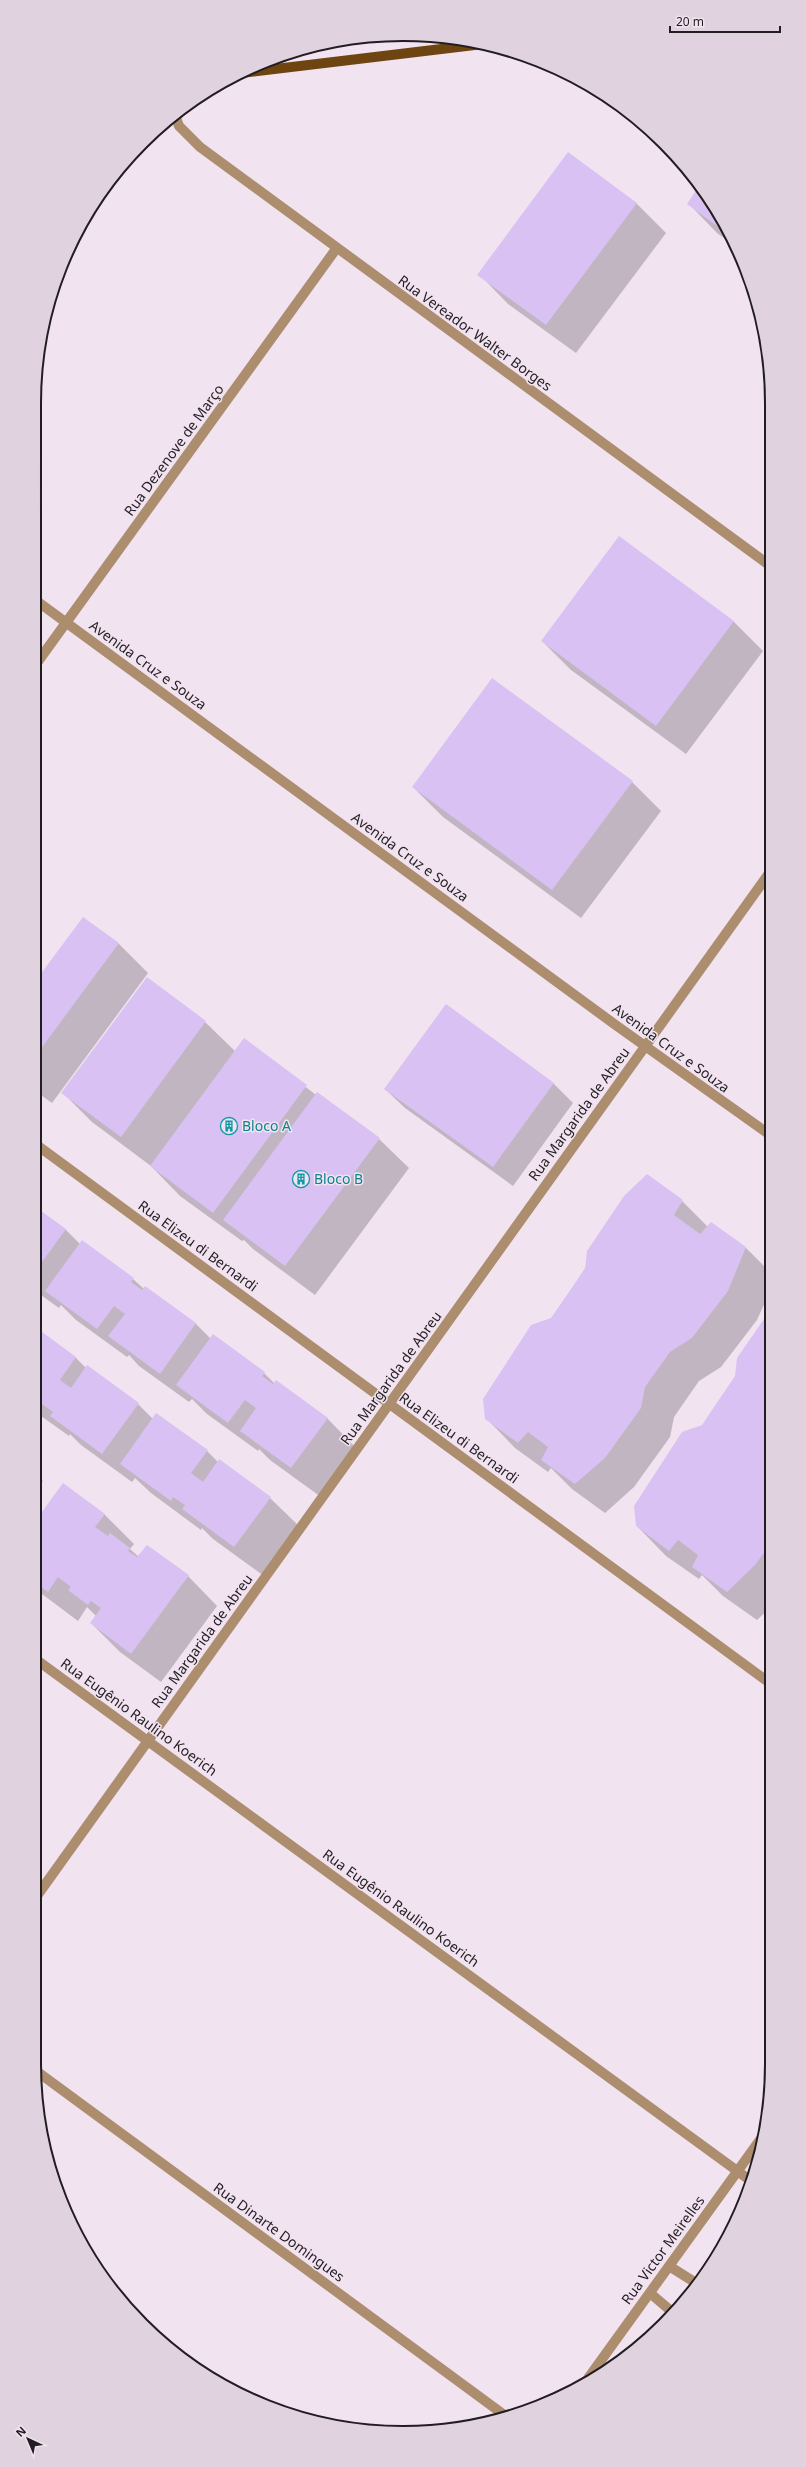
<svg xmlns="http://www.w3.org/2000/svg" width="806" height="2467" viewBox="0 0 806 2467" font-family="'Noto Sans',sans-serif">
<rect width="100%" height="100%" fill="#f1e3f0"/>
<path fill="#0003" d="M698,190L734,240L736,247L717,233L688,203Z
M636,203L666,233L576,353L508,304L479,274Z
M733,621L763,651L686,754L571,670L542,641Z
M632,782L661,811L581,918L443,817L413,787Z
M118,943L148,973L52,1103L34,1090V985Z
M446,1006L554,1084L573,1103L513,1186L405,1108L385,1089Z
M205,1022L236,1052L245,1040L316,1095L317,1093L379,1139L409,1168L315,1295L253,1249L244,1240L242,1241L180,1196L151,1166L92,1122L63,1093Z
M647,1175L682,1201L708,1227L711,1223L746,1248L771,1273V1289L757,1320L721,1367L699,1381L674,1417L670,1437L634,1487L605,1513L572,1489L551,1468L548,1472L515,1448L486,1418Z
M34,1207L65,1229L80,1244L133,1279L144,1289L145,1287L196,1324L211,1339L264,1373L275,1384L327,1418L356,1448L321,1497L270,1460L259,1449L258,1451L207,1414L192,1399L189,1402L139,1366L129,1355L127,1357L76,1320L61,1305L59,1308L34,1290Z
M771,1310V1607L757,1620L723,1596L702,1575L699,1579L666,1556L637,1526L736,1377Z
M34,1328L76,1358L86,1368L138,1404L153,1419L157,1415L207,1451L218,1462L270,1498L300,1527L264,1576L213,1539L202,1528L201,1530L151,1493L135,1478L132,1482L81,1445L70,1434L69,1436L34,1411Z
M34,1472L43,1481L34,1492Z
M104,1514L134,1544L130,1549L139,1557L188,1576L217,1606L161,1682L120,1652L91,1623L96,1616L87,1607L78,1621L34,1588V1525Z"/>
<path fill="#d9c1f4" d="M568,152L637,203L546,325L477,275Z
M697,189L732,237L687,204Z
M619,536L734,621L656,726L541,641Z
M492,678L633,781L552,890L412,787Z
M83,917L119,943L34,1058V983Z
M147,977L206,1021L121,1137L61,1093Z
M446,1004L554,1083L493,1167L384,1089Z
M244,1038L307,1085L213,1213L150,1166Z
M317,1092L380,1138L285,1266L223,1220Z
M647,1174L683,1200L674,1215L700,1234L711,1222L746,1247L728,1291L692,1338L670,1352L645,1387L641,1408L605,1458L575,1484L541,1460L548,1447L528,1432L518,1443L485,1419L483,1399L531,1325L551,1318L585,1269L587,1251L624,1196Z
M34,1206L66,1229L34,1273Z
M82,1240L134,1278L131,1282L142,1290L145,1286L196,1323L160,1374L108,1336L125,1314L114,1306L97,1329L45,1291Z
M771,1309V1543L755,1565L727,1592L692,1567L698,1555L678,1540L669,1551L636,1526L634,1506L682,1432L702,1425L735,1376L737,1358Z
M34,1326L76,1357L60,1380L71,1388L87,1365L139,1403L102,1454L50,1416L53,1412L42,1404L39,1407L34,1404Z
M213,1334L265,1372L262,1376L273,1384L276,1380L328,1418L291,1468L240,1431L256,1408L245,1400L228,1423L176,1385Z
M156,1413L208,1450L191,1473L203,1482L219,1459L271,1497L234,1547L182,1509L185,1505L173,1497L171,1501L120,1464Z
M63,1483L105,1514L95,1527L108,1536L110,1533L130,1548L128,1551L137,1557L147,1545L189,1575L131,1654L90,1623L101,1608L91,1601L88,1605L68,1590L71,1587L58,1577L48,1592L34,1582V1523Z"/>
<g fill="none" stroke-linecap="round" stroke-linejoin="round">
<path stroke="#ac8e6f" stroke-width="10" d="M175,115L179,126L200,147L769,565
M34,599L617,1026L770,1135
M34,667L336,249
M34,1143L771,1684
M34,1658L751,2181
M34,1900L770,872
M35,2070L507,2417
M669,2266L696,2283
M650,2293L671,2311
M584,2384L765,2133"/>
<path stroke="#6e4511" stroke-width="10" d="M241,73L483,44"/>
</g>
<defs>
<g id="building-ring" transform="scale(0.9)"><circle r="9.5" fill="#f1e3f0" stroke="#0f9aa8" stroke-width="1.5"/><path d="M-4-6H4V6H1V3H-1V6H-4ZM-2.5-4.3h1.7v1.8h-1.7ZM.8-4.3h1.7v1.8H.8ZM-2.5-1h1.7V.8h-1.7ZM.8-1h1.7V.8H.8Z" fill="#0f9aa8"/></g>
</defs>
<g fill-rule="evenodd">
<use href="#building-ring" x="229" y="1126"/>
<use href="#building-ring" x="301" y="1179"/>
</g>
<g text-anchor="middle" stroke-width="3" stroke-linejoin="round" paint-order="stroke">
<g font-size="14" fill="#221d21" stroke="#f1e3f0">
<text transform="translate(475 333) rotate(36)" y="5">Rua Vereador Walter Borges</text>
<text transform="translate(174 450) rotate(-54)" y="5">Rua Dezenove de Março</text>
<text transform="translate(148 665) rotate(36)" y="5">Avenida Cruz e Souza</text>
<text transform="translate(410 857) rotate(36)" y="5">Avenida Cruz e Souza</text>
<text transform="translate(671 1048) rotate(36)" y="5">Avenida Cruz e Souza</text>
<text transform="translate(579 1114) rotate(-54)" y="5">Rua Margarida de Abreu</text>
<text transform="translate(198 1246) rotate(36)" y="5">Rua Elizeu di Bernardi</text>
<text transform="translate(391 1378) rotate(-54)" y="5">Rua Margarida de Abreu</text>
<text transform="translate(459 1438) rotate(36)" y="5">Rua Elizeu di Bernardi</text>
<text transform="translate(202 1641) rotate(-54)" y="5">Rua Margarida de Abreu</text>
<text transform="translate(139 1717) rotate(36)" y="5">Rua Eugênio Raulino Koerich</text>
<text transform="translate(401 1908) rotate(36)" y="5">Rua Eugênio Raulino Koerich</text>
<text transform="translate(279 2232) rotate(36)" y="5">Rua Dinarte Domingues</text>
<text transform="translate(663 2250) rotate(-54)" y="5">Rua Victor Meirelles</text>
</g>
<g font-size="14" fill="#0d838f" stroke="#f1e3f0" text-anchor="start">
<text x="242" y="1131">Bloco A</text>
<text x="314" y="1184">Bloco B</text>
</g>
</g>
<path d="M0 0H806V2467H0ZM403 41H403A362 362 0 0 1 765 403V2064A362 362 0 0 1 403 2426H403A362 362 0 0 1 41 2064V403A362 362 0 0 1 403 41Z" fill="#e0d3df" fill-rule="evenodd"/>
<path fill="none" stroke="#221d21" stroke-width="2" d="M403 41H403A362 362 0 0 1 765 403V2064A362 362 0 0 1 403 2426H403A362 362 0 0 1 41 2064V403A362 362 0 0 1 403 41Z"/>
<g transform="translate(28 2439) rotate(316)" stroke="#f1e3f0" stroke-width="3" paint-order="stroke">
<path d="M0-3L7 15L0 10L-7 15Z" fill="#221d21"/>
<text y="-6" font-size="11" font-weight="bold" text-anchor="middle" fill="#221d21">N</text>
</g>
<path d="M670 26v6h110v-6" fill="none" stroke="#221d21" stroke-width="2"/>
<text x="676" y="26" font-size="12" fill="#221d21" stroke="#f1e3f0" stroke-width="3" paint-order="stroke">20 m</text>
</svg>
